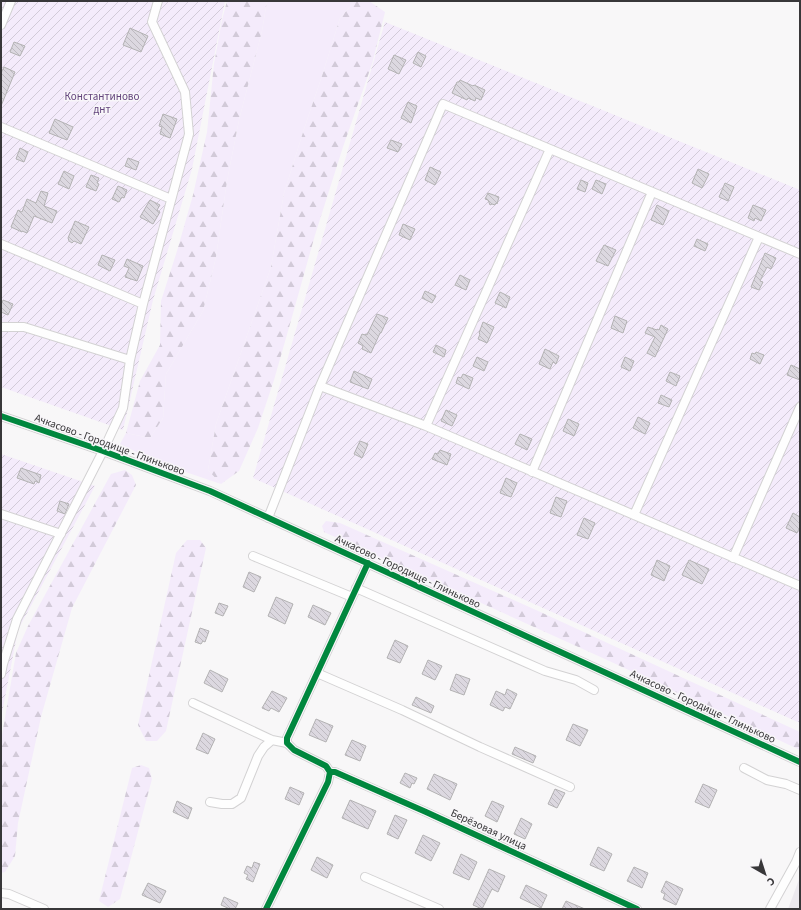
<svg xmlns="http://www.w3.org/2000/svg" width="801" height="910" viewBox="0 0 801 910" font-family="'Source Sans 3',sans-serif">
<defs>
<pattern id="forest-firs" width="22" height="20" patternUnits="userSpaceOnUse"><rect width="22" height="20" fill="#f4ebfb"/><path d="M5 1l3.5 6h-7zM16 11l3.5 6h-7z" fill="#d2cad8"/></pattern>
<pattern id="garden-furrows" width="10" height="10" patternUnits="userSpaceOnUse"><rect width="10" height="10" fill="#f4ebfb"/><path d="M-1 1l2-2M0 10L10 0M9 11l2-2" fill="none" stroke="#d2cad8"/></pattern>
<pattern id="building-back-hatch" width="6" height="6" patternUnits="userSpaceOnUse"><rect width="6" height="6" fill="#dcd8e0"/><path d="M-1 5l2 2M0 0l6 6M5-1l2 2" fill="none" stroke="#bebac1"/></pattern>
</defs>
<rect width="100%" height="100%" fill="#f8f7f8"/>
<path fill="#ece9ee" d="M800,877V909H788Z"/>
<path fill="#f4ebfb" d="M267,1H355L340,18L322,76L305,126L284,193L271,267L216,424L208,470L221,484L159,463L120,444L126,433L150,438L163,418L166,374L203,311L216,257L227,181L239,120L262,31Z"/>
<path fill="url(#forest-firs)" d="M227,1H267L262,31L239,120L227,181L216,257L203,311L166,374L163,418L150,438L126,433L140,381L160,345L161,301L177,251L193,195L207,132L214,64L222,20Z
M355,1H369L385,12L372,64L343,147L315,235L292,317L274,380L258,428L239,471L221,484L208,470L216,424L271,267L284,193L305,126L322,76L340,18Z
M125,470L132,475L136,485L72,608L41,717L18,823L15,856L5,872L1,873V741L16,653L28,626L111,474Z
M326,521L340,523L536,610L800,732V750L605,659L324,532L322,526Z
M187,540H200L206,548L166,731L157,741H146L138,725L176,553Z
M141,765L149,768L152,779L120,899L108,907L99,901L132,768Z"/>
<path fill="url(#garden-furrows)" d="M1,1H225L192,169L153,300L123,430L1,387Z
M385,22L800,190V723L253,478Z
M1,454L95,486L18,630L1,718Z"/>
<path fill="url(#building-back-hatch)" stroke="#b3b2b3" d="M130,28L148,36L141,52L123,45Z
M14,42L25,46L20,56L10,52Z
M418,52L426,56L421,67L413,63Z
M394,55L406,60L399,74L388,69Z
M4,67L15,72L1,106V73Z
M460,80L473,86L474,85L485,90L481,100L476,98L475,101L468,98L467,100L452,93L457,82H459Z
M408,102L417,106L411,123L401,118Z
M163,114L177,119L170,138L160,134L162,127L159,126Z
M55,119L73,127L67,140L49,133Z
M391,140L402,144L398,152L387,148Z
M20,148L28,152L24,162L16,159Z
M128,158L139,162L136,170L125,166Z
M430,167L441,172L435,185L425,180Z
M698,169L709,174L702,188L692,183Z
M64,171L74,176L69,189L58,184Z
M91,175L99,178L97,183L99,184L96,191L86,187Z
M581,180L588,183L585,192L577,189Z
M596,180L606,184L602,194L592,189Z
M725,183L734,187L728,201L719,197Z
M118,186L127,190L124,198L122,197L119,202L112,199Z
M41,191L48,193L44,206L57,211L52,223L34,216L27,233L22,231V232L11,227L18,210L22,212L27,199L36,203Z
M488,193L499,197L497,204L496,203L495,205L492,204L490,205L488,200L485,199Z
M150,200L160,205L157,210L160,212L153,224L140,217Z
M657,205L669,211L663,225L651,220Z
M753,205L766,210L761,221L755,218L754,221L748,218Z
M75,221L89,227L81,244L74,241L72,243L69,241L68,238Z
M403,224L415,229L410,240L399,235Z
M697,239L708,244L705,251L694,246Z
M604,245L616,250L608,266L596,261Z
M765,253L776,258L771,269L767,267L760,281L763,282L759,290L751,287Z
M102,255L115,260L110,271L98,265Z
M127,259L143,266L137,281L125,277L129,268L124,266Z
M460,275L470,280L466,290L455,285Z
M425,291L436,296L432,303L422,298Z
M500,292L510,297L506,308L495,303Z
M3,300L13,304L8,315L1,312V305Z
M377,314L388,318L381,333H380L371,353L362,349L363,346L358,343L362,334L365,335V334L367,335Z
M615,316L627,321L623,333L611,328Z
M483,322L494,327L487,343L478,339L480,334L479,333Z
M661,325L668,329L655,357L647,353L655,337L645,333L648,327L657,330V329L659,330Z
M436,345L446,350L444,357L433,352Z
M545,349L559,356L556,364L553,362L550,369L539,364Z
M756,352L764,355L760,364L750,359L752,353L755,354Z
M477,357L488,362L484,371L473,366Z
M625,357L634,361L630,371L621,367Z
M791,365L800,369V380L787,375Z
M354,371L372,379L368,389L350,382Z
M670,372L680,376L676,386L666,381Z
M463,374L473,378L469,389L456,383L458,377L461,378Z
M661,395L672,400L669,407L658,403Z
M446,410L457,415L452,426L441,421Z
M638,417L650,423L645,434L633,428Z
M568,419L579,424L574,436L563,431Z
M520,434L532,439L527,450L515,444Z
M360,441L368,444L362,458L354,454Z
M440,450L451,454L447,465L432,459L435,453L438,454Z
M21,468L41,475L39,483L35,481L34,484L17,478Z
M506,478L517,483L511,497L500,493Z
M556,497L567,501L561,517L550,513Z
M60,501L69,504L65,514L57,511Z
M793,513L800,517V527L797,533L786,528Z
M584,518L595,523L588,539L577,535Z
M657,560L670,566L664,581L651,575Z
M689,560L709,569L702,584L682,575Z
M249,572L261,577L254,592L243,587Z
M276,597L293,604L285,624L268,616Z
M219,603L228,606L223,616L215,613Z
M313,605L331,613L325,625L308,617Z
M200,628L209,631L205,642L203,641L201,644L195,642Z
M395,640L408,646L400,663L387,658Z
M428,660L442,666L435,680L422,674Z
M210,670L228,679L222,692L204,683Z
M456,674L470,679L464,695L450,690Z
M507,689L517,694L510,709L505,707L503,711L490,705L496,691L505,695Z
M272,691L287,698L279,712L271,708L269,711L262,708Z
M416,697L434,706L431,713L412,705Z
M316,719L333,726L326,742L309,735Z
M573,724L588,730L580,746L566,740Z
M203,733L215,739L208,754L196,749Z
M352,740L366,746L360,761L345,755Z
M515,747L536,756L533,763L512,754Z
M405,773L417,778L414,784L412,783L410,788L400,783Z
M434,774L457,784L450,800L427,789Z
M703,784L717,790L709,808L695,802Z
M290,787L304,793L299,805L285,799Z
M555,789L565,793L557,808L548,804Z
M350,800L376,811L368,829L342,818Z
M177,801L192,808L188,819L173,812Z
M492,801L504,806L497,822L485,816Z
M395,815L407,820L398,839L387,834Z
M521,818L532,824L525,839L514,834Z
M423,835L440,843L431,861L415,853Z
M598,847L612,854L604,871L590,865Z
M461,854L477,862L469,880L453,873Z
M317,857L333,865L327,878L311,870Z
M254,862L260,864L253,882L246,879L248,875L244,873L247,866L252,868Z
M634,867L648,873L642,888L627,881Z
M489,869L505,876L498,892L492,889L482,909L473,905Z
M666,881L683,889L676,905L663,899L665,894L661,892Z
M148,883L166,891L160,903L142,895Z
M526,885L547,895L541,908L520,898Z
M224,897L238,903L235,909H230L221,905Z
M566,901L585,909H562Z"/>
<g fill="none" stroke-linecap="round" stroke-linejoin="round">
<g stroke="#d3d2d3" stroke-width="10">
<path id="minor" d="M1,25L11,1
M1,127L171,199
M1,244L143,304
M1,327H24L130,360L123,408L103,451L17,619L3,664L1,674
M130,360L143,304L189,134L185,92L152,22L158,1
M320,386L443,104L800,254
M1,416L103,451L210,491L800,762
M426,426L550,149
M532,472L652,192
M1,514L61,534
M634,515L759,237
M268,518L320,386L426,426L800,586
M253,556L352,597
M733,558L800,407
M356,588L545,671L576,680L594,690
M317,673L402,710L480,747L570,787
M193,703L272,740L287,743
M744,768L767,780L786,784L800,790
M330,772H335L426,812L637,909
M210,802L222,804H232L241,798L258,756L264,747L272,740
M365,877L439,909
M1,893L9,894L44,909
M266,909L328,782L330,772L326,766L294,750L287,743V738L368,563
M770,909L796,862L800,852"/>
</g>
<use href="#minor" stroke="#fefefe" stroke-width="8"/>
<g stroke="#f8f6f9" stroke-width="8">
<path id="cycleway" d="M1,416L103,451L210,491L800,762
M330,772H335L426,812L637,909
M266,909L328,782L330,772L326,766L294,750L287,743V738L368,563"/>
</g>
<use href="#cycleway" stroke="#00873e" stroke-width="6"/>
</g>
<g text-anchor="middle" stroke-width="3" stroke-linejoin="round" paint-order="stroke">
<g font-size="11" fill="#63447c" stroke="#f8f6f9">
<text x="102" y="100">Константиново<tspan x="102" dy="13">днт</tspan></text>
</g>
<g font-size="11" fill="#383739" stroke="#f8f6f9">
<text transform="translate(110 444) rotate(20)" y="4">Ачкасово - Городище - Глиньково</text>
<text transform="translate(408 571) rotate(25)" y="4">Ачкасово - Городище - Глиньково</text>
<text transform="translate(703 706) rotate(25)" y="4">Ачкасово - Городище - Глиньково</text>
<text transform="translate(489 829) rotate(25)" y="4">Берёзовая улица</text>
</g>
</g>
<rect width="801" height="910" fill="none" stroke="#383739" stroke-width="4"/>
<g transform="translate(765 874) rotate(141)" stroke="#f8f6f9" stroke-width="3" paint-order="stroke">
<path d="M0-3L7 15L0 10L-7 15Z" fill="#383739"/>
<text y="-6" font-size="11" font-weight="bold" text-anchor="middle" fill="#383739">С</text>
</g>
</svg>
